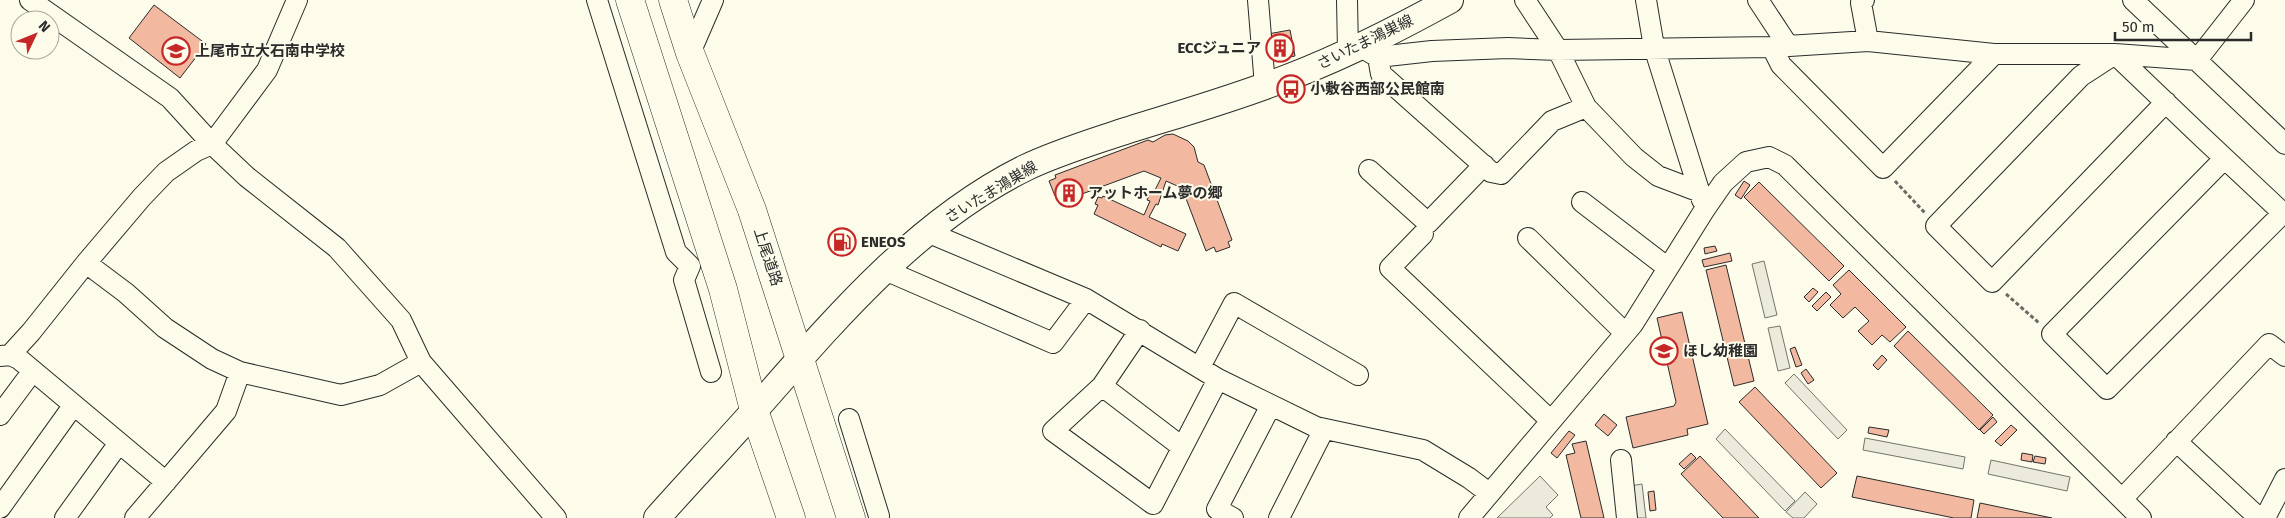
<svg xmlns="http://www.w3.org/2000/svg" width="2285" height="518" viewBox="0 0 2285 518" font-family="'Fira Sans','Noto Sans JP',sans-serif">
<rect width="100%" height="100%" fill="#fdfbea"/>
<path fill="#eceadb" stroke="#74746e" d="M1764,261L1777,315L1765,318L1752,264Z
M1780,326L1790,368L1778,371L1768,328Z
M1794,374L1847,430L1838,439L1785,383Z
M1725,429L1795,501L1785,511L1716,439Z
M1865,438L1965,457L1963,469L1863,450Z
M1991,460L2070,477L2067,491L1988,474Z
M1540,476L1558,495L1546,507L1553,515L1550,518H1497Z
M1642,484L1646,518H1634L1630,486Z
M1805,492L1817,504L1804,518H1793L1786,512Z"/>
<path fill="#f2b8a0" stroke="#2b2b2b" d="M154,5L206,44L180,78L129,38Z
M1290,30L1295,56L1273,60L1268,34Z
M1173,134L1188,141L1194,147L1198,162L1204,165L1232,240L1228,242L1230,247L1216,252L1214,247L1206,251L1182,188L1166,181L1158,205L1156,204L1149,217L1186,234L1178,251L1162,244L1161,247L1094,214L1098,205L1095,204L1098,197L1102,198L1103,196L1144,215L1150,201L1147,200L1151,191L1154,192L1161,178L1144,171L1063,201L1060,194L1055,196L1049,181L1056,178L1055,175L1148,140L1153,142L1165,135Z
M1744,181L1750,185L1741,199L1735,195Z
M1759,182L1844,266L1829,281L1744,197Z
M1715,246L1717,251L1705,254L1704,248Z
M1730,253L1732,261L1704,267L1702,260Z
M1726,265L1754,381L1734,386L1706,270Z
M1849,270L1906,327L1890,342L1882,335L1872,345L1858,331L1869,321L1855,307L1843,318L1830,305L1841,294L1833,285Z
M1813,288L1818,292L1809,302L1804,297Z
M1826,292L1831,297L1817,311L1812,306Z
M1682,312L1708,424L1687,429L1688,435L1633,448L1626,417L1674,406L1676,402L1657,318Z
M1908,331L1993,415L1979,430L1894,346Z
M1795,347L1802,365L1796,367L1790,349Z
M1882,355L1887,360L1878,370L1873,365Z
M1806,369L1814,380L1808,384L1801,373Z
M1755,387L1837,473L1821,488L1739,402Z
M1604,414L1617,425L1608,436L1595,425Z
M1993,417L1997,422L1984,434L1980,430Z
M2011,425L2017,430L2001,446L1995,441Z
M1869,427L1889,430L1887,437L1868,433Z
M1569,431L1575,435L1557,458L1551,453Z
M1586,441L1604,518H1581L1566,455L1575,453L1572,444Z
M1691,453L1696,458L1684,469L1679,464Z
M2022,453L2033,455L2032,462L2021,460Z
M1700,456L1759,518H1723L1681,474Z
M2035,456L2046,458L2045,464L2033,462Z
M1857,476L1974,500L1971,518H1954L1852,497Z
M1654,491L1656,510L1650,511L1648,492Z
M1980,503L2052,518H1977Z"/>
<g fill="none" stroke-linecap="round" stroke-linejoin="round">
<g stroke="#2b2b2b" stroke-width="22">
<path id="minor" d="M30,0L170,98L212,144L247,177L337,248L401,320L421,362L556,518
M597,0L676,252L690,266L684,280L711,372
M1258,0L1265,86
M1347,0L1348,51
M1525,0L1558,50L1586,107L1634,157L1658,176L1700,192
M1646,0L1654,47L1702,200
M1758,0L1787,44
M1864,0L1861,3L1868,41
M2133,0L2285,144
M1359,46L1378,57L1432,51L1508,48L1558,50L1772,47L1868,41L1994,54H2115L2197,60L2244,0
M1772,47L1781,65L1883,168L1994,54
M690,53L713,0
M1378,57L1381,74L1491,172L1501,174L1552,121L1586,107
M2166,102L1992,282L1936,226L2081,76L2115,54C2171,108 2228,162 2285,215
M2224,159L2052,334L2107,389L2283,213
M1369,170L1428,223L1484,165
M1582,202L1668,268
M927,232L1086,299L1218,379L1316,427L1423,450L1469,478L1489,493
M1423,234L1390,268L1550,420
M1528,238L1625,333
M86,263L126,293L165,328L212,359L240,372L341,395L380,385L421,362
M885,270L1053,343L1086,299
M1140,330L1102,386L1053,431L1153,504L1218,379
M10,355L19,359L166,482
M0,356L10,355L31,332L86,263L142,197L166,172L196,151L212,144L267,70L297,0
M1200,367L1234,303L1358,375
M1102,386L1182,447
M0,415L32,372
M849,419L879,516
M2176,441L2259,518
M1621,460L1627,518
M2122,499L2269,344L2285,356
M0,508L73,406
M65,518L119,443
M135,518L226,411L240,372
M1233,518L1217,509L1271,405
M1279,518L1324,429
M1469,518L1633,324L1705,209L1723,183L1746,162L1769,157L1785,165L2141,518
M2265,518L2285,479"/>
</g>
<g stroke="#2b2b2b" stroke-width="28">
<path id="major" d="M657,518C689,482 723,446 755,410C834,320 916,222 1025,168C1054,154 1086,144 1116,134C1166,118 1216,104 1265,86C1329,64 1390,33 1450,0"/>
</g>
<g stroke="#2b2b2b" stroke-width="29">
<path id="highway" d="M630,0L723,289L754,410L791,518
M673,0L690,53L752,210L851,518"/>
</g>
<path stroke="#6a6964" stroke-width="3" stroke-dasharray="4 2.5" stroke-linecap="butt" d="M1895,181L1925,213
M2006,294L2039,323"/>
<use href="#minor" stroke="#fdfbea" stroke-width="20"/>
<use href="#major" stroke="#fdfbea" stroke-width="26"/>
<use href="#highway" stroke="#fdfbea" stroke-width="28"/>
</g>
<defs>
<g id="building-ring" transform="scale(1.4375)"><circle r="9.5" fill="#fdfbea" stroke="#c62828" stroke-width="1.5"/><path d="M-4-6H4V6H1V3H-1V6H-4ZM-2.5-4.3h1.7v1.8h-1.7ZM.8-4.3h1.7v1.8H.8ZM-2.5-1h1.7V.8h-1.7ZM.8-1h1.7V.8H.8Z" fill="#c62828"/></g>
<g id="school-ring" transform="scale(1.4375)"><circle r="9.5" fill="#fdfbea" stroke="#c62828" stroke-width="1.5"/><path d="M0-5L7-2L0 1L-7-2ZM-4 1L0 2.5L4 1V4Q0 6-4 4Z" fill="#c62828"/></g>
<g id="bus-ring" transform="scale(1.4375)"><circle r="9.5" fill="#fdfbea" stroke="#c62828" stroke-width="1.5"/><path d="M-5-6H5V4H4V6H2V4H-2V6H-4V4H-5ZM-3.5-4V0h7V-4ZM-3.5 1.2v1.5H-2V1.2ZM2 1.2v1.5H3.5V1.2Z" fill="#c62828"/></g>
<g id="fuel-ring" transform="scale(1.4375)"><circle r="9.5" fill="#fdfbea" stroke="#c62828" stroke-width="1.5"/><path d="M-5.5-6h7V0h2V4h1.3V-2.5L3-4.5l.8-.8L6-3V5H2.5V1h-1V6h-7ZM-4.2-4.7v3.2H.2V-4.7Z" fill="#c62828"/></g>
</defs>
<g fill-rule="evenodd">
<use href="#building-ring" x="1280" y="48"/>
<use href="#school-ring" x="176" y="51"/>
<use href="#bus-ring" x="1291" y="89"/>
<use href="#building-ring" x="1069" y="193"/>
<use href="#fuel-ring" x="842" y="242"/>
<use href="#school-ring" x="1664" y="351"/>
</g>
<g text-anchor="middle" stroke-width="4" stroke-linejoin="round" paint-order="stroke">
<g font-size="15" fill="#2b2b2b" stroke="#fdfbea">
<text transform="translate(1365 42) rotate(-26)" y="5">さいたま鴻巣線</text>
<text transform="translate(991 192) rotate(-31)" y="5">さいたま鴻巣線</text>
<text transform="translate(768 257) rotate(72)" y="5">上尾道路</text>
</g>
<g font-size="15" font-weight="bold" fill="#2b2b2b" stroke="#fdfbea" text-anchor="start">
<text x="1261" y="53" text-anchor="end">ECCジュニア</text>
<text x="195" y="56">上尾市立大石南中学校</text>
<text x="1310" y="94">小敷谷西部公民館南</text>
<text x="1088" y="198">アットホーム夢の郷</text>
<text x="861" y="247">ENEOS</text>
<text x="1683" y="356">ほし幼稚園</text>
</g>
</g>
<g transform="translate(35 35) rotate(47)"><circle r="24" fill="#fdfbea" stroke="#a9a89e"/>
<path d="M0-4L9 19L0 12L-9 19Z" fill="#c62828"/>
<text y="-8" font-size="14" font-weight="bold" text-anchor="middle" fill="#2b2b2b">N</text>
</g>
<path d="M2115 32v8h136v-8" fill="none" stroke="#2b2b2b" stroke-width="2.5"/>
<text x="2122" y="32" font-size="15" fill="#2b2b2b" stroke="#fdfbea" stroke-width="4" paint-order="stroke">50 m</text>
</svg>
